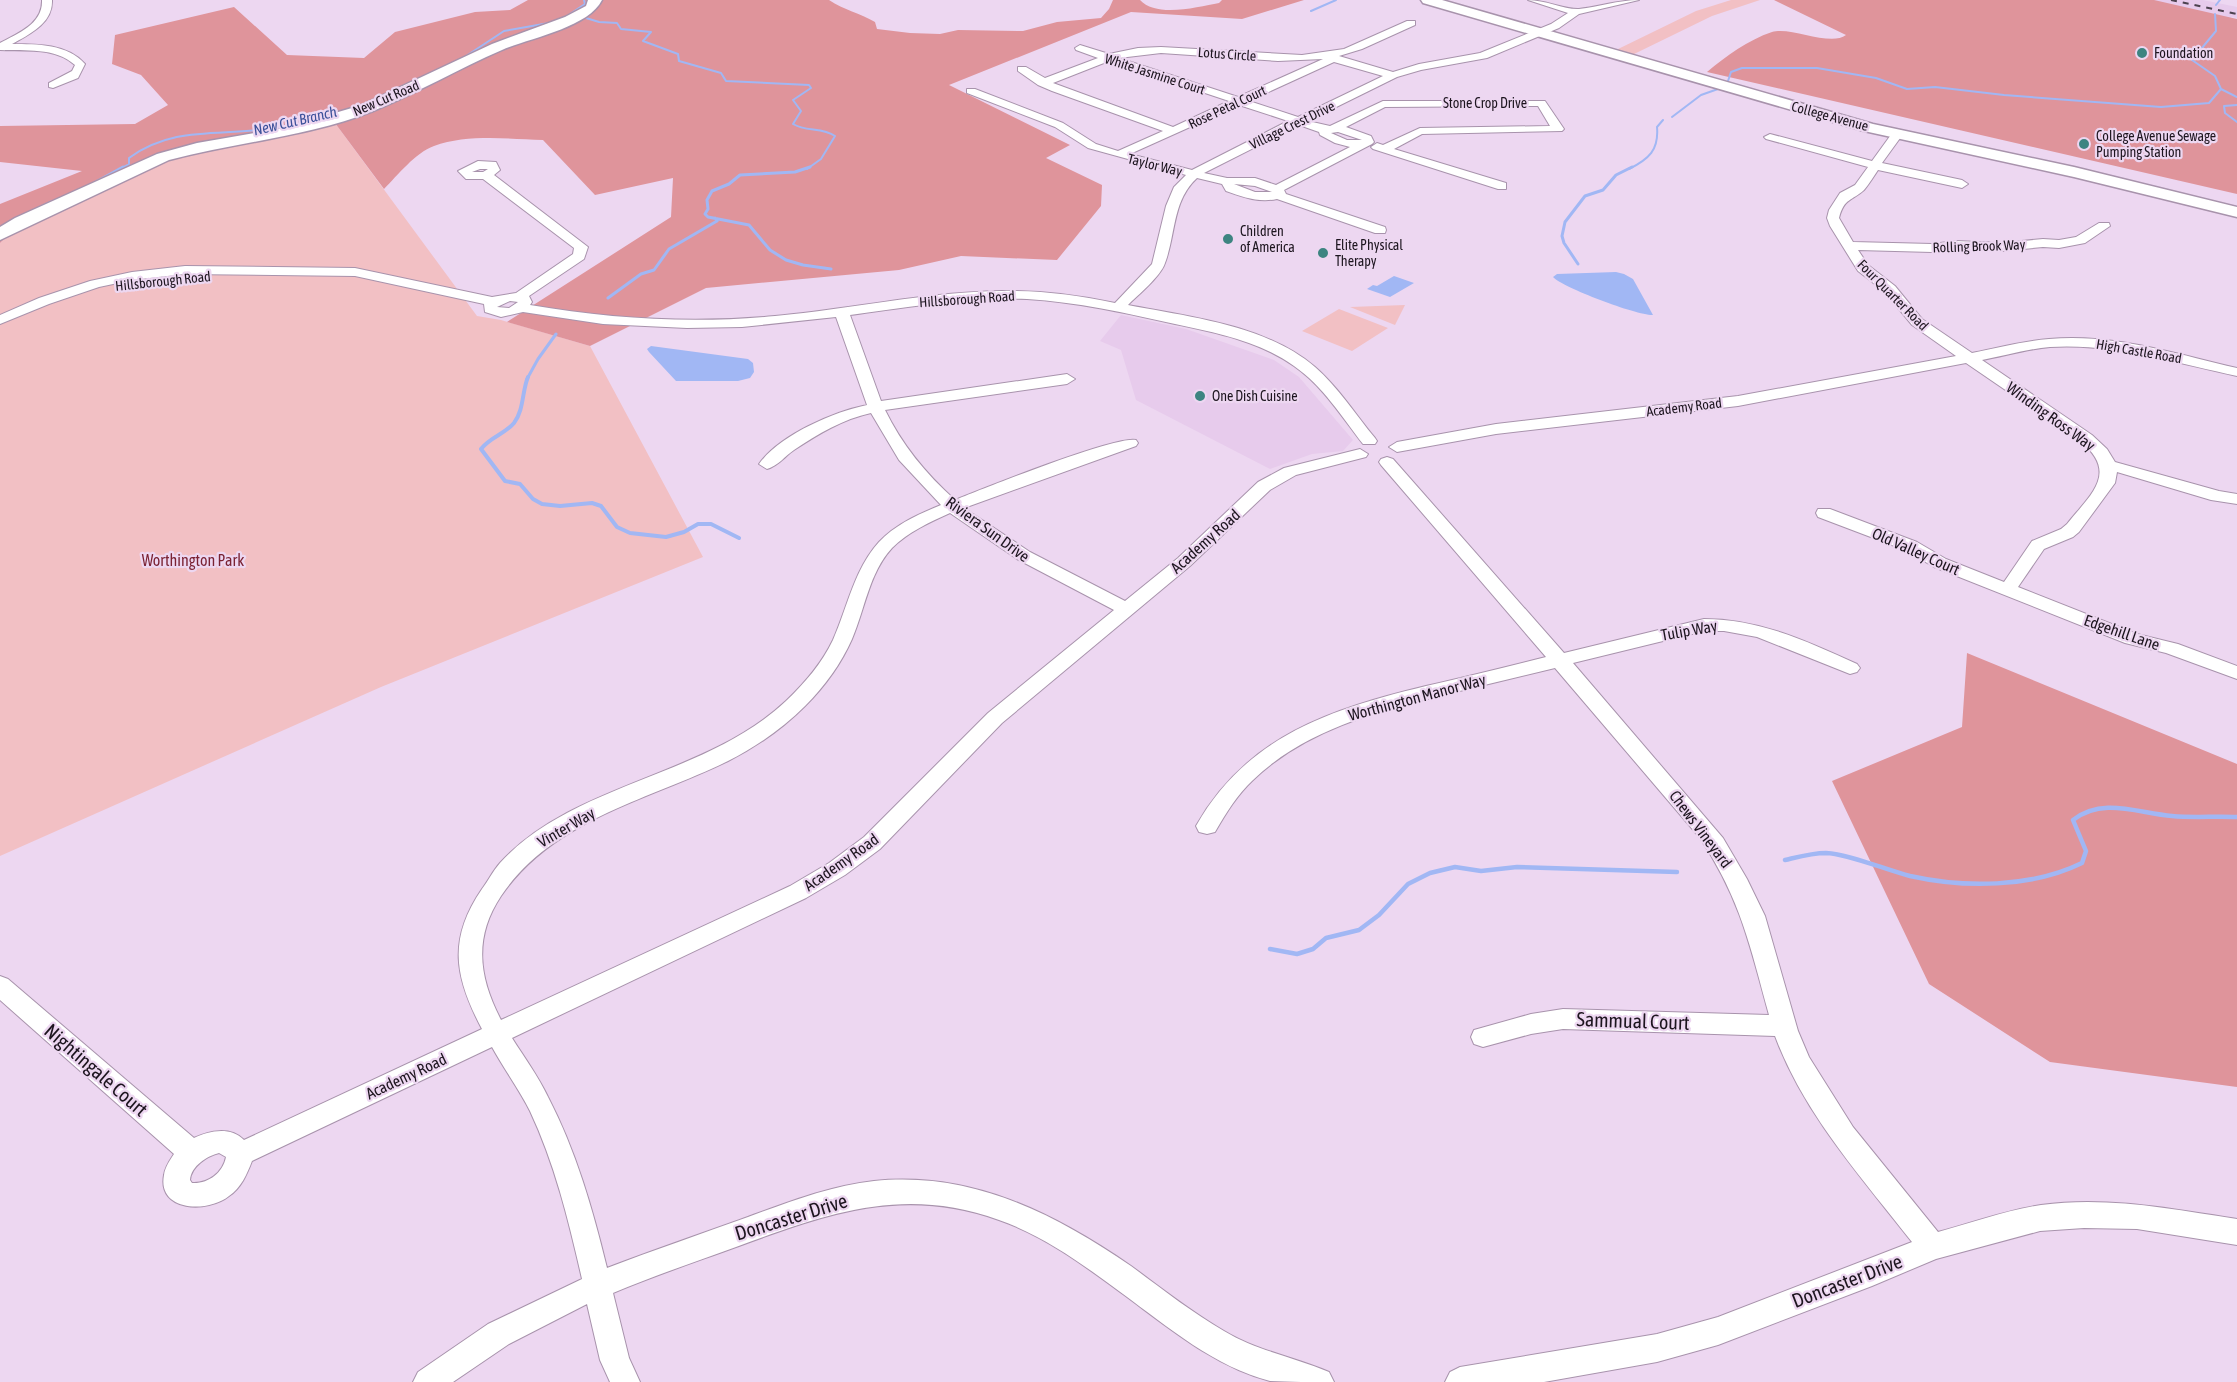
<svg xmlns="http://www.w3.org/2000/svg" width="2237" height="1382" viewBox="0 0 2237 1382" font-family="'Asap Condensed',sans-serif">
<rect width="100%" height="100%" fill="#edd7f1"/>
<path fill="#e7cbec" d="M2125,0H2203L2237,7V18L2232,17L2223,21Z
M1121,315L1186,329L1274,360L1299,377L1353,440L1343,451L1312,454L1270,469L1136,400L1121,350L1100,341Z"/>
<path fill="#f2c0c4" d="M1731,0H1760L1712,16L1630,56L1614,51L1696,11Z
M335,123L477,316L501,320L590,346L703,557L381,687L0,856V243L9,234L171,157L304,132Z
M1405,305L1395,325L1350,307Z
M1339,309L1388,328L1352,351L1302,331Z"/>
<path fill="#df949b" d="M528,0H829C844,10 860,13 875,22L877,29L910,33L940,34L958,30L1023,31L1057,22L1101,18L1109,9L1113,0H1140C1156,18 1198,7 1219,3L1222,0H1304L1242,19L1131,12L949,85L1070,145L1046,158L1102,185L1101,206L1057,260L961,256L899,270L706,288L590,346L507,322L671,217L673,178L595,195L543,140C508,139 467,134 434,146C415,153 398,175 384,189L335,123L304,132L171,157L9,234L0,243V204L82,171L0,162V126L135,124L168,105L141,75L112,64L115,35L234,7L287,55L364,58L395,32L475,12L510,10Z
M1774,0H2154L2237,19V194L1707,72C1726,56 1748,40 1772,32C1791,26 1830,47 1846,35Z
M1967,653L2237,764V1087L2050,1062L1929,984L1832,781L1962,727Z"/>
<path fill="#a1b7f4" d="M1616,272L1624,274L1633,279L1653,315C1639,316 1563,288 1553,277L1557,274Z
M1394,276L1414,283L1390,297L1367,289L1373,285L1377,286Z
M651,346L748,359L753,363L754,372L750,378L738,381H676L649,352L647,349Z"/>
<g fill="none" stroke-linecap="round" stroke-linejoin="round">
<path stroke="#a1b7f4" stroke-width="2" d="M2216,5L2220,0
M1311,11L1336,0
M570,14L585,4L584,0
M586,18L599,22L617,23L621,29L651,32L643,41L678,54L679,61L721,73L726,81L809,85L811,88L793,100L801,111L793,124C806,132 822,127 835,136L821,159L807,169
M457,62L504,31L549,23
M427,76L446,66
M1727,84L1731,72L1742,68H1817L1876,78L1907,89L1935,87L2004,95L2161,107L2209,103L2221,89L2215,76L2192,60L2216,31L2215,14
M2221,89L2237,97
M2237,105L2224,106L2225,113L2237,122
M1672,117L1701,95L1718,89
M120,169L129,164V158C173,126 218,136 268,129C297,125 325,115 354,108
M1629,169C1649,159 1659,150 1657,127L1663,120"/>
<path stroke="#a1b7f4" stroke-width="3" d="M810,167L795,172L740,175L729,184L712,191L707,200L708,209L705,214L708,217L749,225L770,250L786,260L803,265L831,269
M94,183L123,167
M24,215L51,202
M1578,264L1564,243L1562,236L1565,222L1585,196L1603,190L1616,175L1632,167
M608,298L641,274L654,270L669,249L717,221L715,218
M527,379L538,359L556,334"/>
<path stroke="#a1b7f4" stroke-width="4" d="M528,377C522,391 524,410 514,423C505,434 490,437 481,449L505,481L520,484L533,499L542,504L560,506L592,503L601,506L617,527L630,533L666,537L684,532L698,524H711L739,538"/>
<path stroke="#a1b7f4" stroke-width="4.5" d="M1785,860C1798,857 1812,853 1826,853C1849,854 1886,870 1910,876C1964,888 2031,888 2082,863L2086,851L2073,820C2103,797 2137,813 2172,816C2193,818 2215,816 2237,817
M1270,949L1297,954L1313,949L1326,938L1359,930L1379,915L1408,884L1430,873L1455,867L1481,871L1517,867L1677,872"/>
<g stroke="#a893ac" stroke-width="2">
<path id="street" d="M42,0H52C53,23 30,34 12,44C37,44 68,44 85,64L78,78L53,88L49,87V83L72,71L75,65C55,47 25,51 0,50V43C18,33 43,24 42,0Z
M1528,0C1545,0 1566,10 1579,9C1599,7 1618,0 1639,0L1579,14L1559,28L1487,58L1421,70L1397,77L1308,121L1330,126L1383,101H1545L1564,129L1562,131L1422,134L1394,149L1506,183V189H1498L1373,149L1371,147L1377,143L1383,145L1420,128L1550,126L1538,106L1385,107L1346,127L1371,136L1374,142L1372,144L1284,190L1286,194L1385,227L1386,230L1385,233H1375L1277,199C1259,203 1243,197 1226,191L1222,184L1197,178C1172,201 1176,234 1165,263C1161,276 1138,295 1128,305C1190,317 1266,325 1315,367C1338,387 1355,414 1375,438L1377,441L1375,444H1363C1342,417 1323,386 1294,366C1259,341 1217,333 1175,324C1126,313 1077,302 1027,299C967,297 908,307 850,315L881,401L1067,374L1075,379L1067,384L885,410C902,445 926,474 955,500C982,489 1117,435 1136,440L1138,443L1136,446L964,508L1030,552L1125,601L1178,558L1258,482L1284,468L1360,449L1368,454L1366,457L1296,475L1270,490L1190,566L1002,723L880,849L845,875L806,898L512,1038C524,1057 538,1076 548,1097C576,1151 593,1210 607,1268C654,1250 701,1234 748,1217C789,1202 830,1186 874,1181C971,1171 1054,1213 1131,1266C1161,1288 1191,1312 1224,1331C1257,1351 1294,1357 1329,1372L1334,1382C1314,1382 1289,1382 1270,1381C1215,1367 1168,1327 1123,1294C1085,1266 1045,1236 999,1220C903,1185 826,1214 736,1247C695,1262 653,1276 613,1293L629,1358L640,1382H610L600,1360L587,1304L509,1344L453,1382H413L418,1372L488,1324L582,1279C569,1222 555,1164 530,1111C519,1089 504,1069 492,1047L252,1161C247,1174 241,1188 229,1196C208,1213 157,1212 164,1175C165,1167 170,1160 174,1154L0,1000V976L8,979L194,1138C209,1131 230,1126 244,1140L482,1029C455,978 447,940 482,889C488,881 493,871 500,863C574,782 704,778 786,701C805,683 822,663 833,640C848,606 854,570 879,542C896,524 919,514 941,505L899,460L871,413C843,419 818,434 794,450C785,456 778,466 767,469L759,464C780,435 833,412 867,405L836,317L742,327L687,328L603,324L523,312L501,317L485,312L484,304L355,276L185,274L132,280L99,287L49,304L0,324V315L39,298L90,281L132,272L185,266L355,268L492,297L516,293L573,254L574,248L483,179H466L458,171L478,161L496,162L500,170L494,175L588,247L584,259L529,296L532,302L530,305C611,319 693,324 775,316C851,309 926,292 1002,291C1040,290 1078,295 1115,303L1152,264L1166,206L1174,187L1186,175L1088,148L1055,127L967,93V89H975L1063,123L1096,144L1118,151L1163,131L1052,91L1038,85L1018,71V67H1026L1045,78L1098,58L1076,50L1075,48L1080,45L1109,54L1138,48L1161,47L1302,55L1344,49L1407,21H1415V25L1362,49L1339,56L1393,72L1419,64L1480,53L1551,24L1568,13ZM1161,53L1278,61L1323,59L1238,97L1119,58ZM1109,61L1229,101L1173,127L1053,83ZM1334,62L1383,76L1298,117L1249,101ZM1239,105L1288,121L1192,170L1130,154ZM1299,125L1319,132L1320,135L1335,143L1350,147L1276,185L1255,178H1227L1204,173ZM1338,132L1362,140H1347L1331,133ZM480,169H488L483,172H472ZM1234,184L1255,186L1272,192H1255ZM510,301L518,302L509,308L497,307ZM950,513L1017,559L1114,610L988,713L864,837L829,863L790,886L501,1020C479,978 473,938 501,896C553,819 649,800 728,761C756,747 783,728 805,706C824,687 841,664 852,639C865,609 869,573 892,548C908,532 930,522 950,513ZM219,1153L226,1157C223,1173 208,1184 192,1183L190,1180C191,1166 207,1156 219,1153Z
M1897,131L1903,134L1882,163L1962,180L1968,184L1962,188L1878,170C1874,176 1869,184 1864,190C1852,201 1844,198 1839,218L1853,242L1932,244L1956,241L2002,243L2043,239L2059,240L2076,237L2099,223H2109L2110,226L2085,243L2059,248L2043,247L2002,251L1956,249L1932,252L1858,250L1868,265L1895,286L1922,319L1972,353C1997,348 2024,341 2049,339C2113,333 2176,354 2237,368V376C2176,363 2114,343 2050,347C2027,349 2004,356 1982,360L2092,435L2107,449L2115,462L2219,491L2237,494V504L2211,500L2117,472L2115,483L2079,532L2073,537L2044,549L2018,587L2137,634L2178,644L2237,666V679L2166,653L2125,643L1934,567L1905,550L1818,517L1816,513L1818,509H1830L1917,542L1946,559L2004,582L2032,541L2061,529L2067,524C2090,495 2120,473 2080,441L1966,363L1738,406L1496,434L1397,452L1389,447L1397,442L1496,424L1738,396L1956,356L1912,325L1885,292L1858,271L1830,226L1827,218L1829,210L1840,193L1855,185L1868,167L1766,139L1764,137L1770,134L1872,161L1893,132Z
M1387,457L1393,459L1564,653L1704,619C1759,619 1807,641 1857,664L1860,668L1857,672L1850,674L1757,637L1724,631H1704L1573,663L1723,838L1747,879L1765,916L1798,1031L1809,1057L1853,1127L1938,1232C1972,1223 2006,1210 2041,1205C2107,1196 2172,1209 2237,1219V1245L2137,1229L2084,1228L2040,1231L1936,1259L1872,1286L1718,1345L1657,1362L1544,1382H1445L1450,1372L1460,1367L1657,1334L1718,1317L1912,1242C1862,1178 1804,1114 1775,1036L1563,1029L1531,1034L1483,1047L1474,1044L1471,1037L1474,1030L1531,1014L1563,1009L1769,1015C1750,946 1741,900 1700,838L1555,668C1518,677 1480,686 1443,695C1375,712 1305,730 1253,780C1237,795 1226,813 1215,832L1207,834L1199,832L1196,826C1247,736 1331,709 1426,686C1466,677 1506,667 1546,657L1381,465L1379,462L1381,459Z"/>
</g>
<g stroke="#a893ac" stroke-width="3">
<path id="secondary" d="M588,0H602C588,28 529,38 502,50C458,69 417,93 373,111C308,137 236,142 169,160L0,240V227L15,218L157,154L197,143L284,128L362,105L492,44L565,17L586,6Z
M1421,0H1442L1873,124L2074,167L2237,207V217L2074,177L1864,131L1423,3Z"/>
</g>
<use href="#street" fill="#fff" fill-rule="evenodd"/>
<use href="#secondary" fill="#fff" fill-rule="evenodd"/>
<path stroke="#4d424f" stroke-width="2" stroke-dasharray="6 6" stroke-linecap="butt" d="M2171,0L2237,14"/>
</g>
<g fill="#3d8481" stroke="#edd7f1" stroke-width="2">
<circle cx="2142" cy="53" r="6"/>
<circle cx="2084" cy="144" r="6"/>
<circle cx="1228" cy="239" r="6"/>
<circle cx="1323" cy="253" r="6"/>
<circle cx="1200" cy="396" r="6"/>
</g>
<g text-anchor="middle" stroke-width="4.5" stroke-linejoin="round" paint-order="stroke">
<g font-size="14" fill="#1d151f" stroke="#edd7f1" text-anchor="start">
<text x="2154" y="58">Foundation</text>
<text x="2096" y="141">College Avenue Sewage<tspan x="2096" dy="16">Pumping Station</tspan></text>
<text x="1240" y="236">Children<tspan x="1240" dy="16">of America</tspan></text>
<text x="1335" y="250">Elite Physical<tspan x="1335" dy="16">Therapy</tspan></text>
<text x="1212" y="401">One Dish Cuisine</text>
</g>
<g font-size="14" fill="#1d151f" stroke="#edd7f1">
<text transform="translate(1227 54) rotate(4)" y="5">Lotus Circle</text>
<text transform="translate(1155 74) rotate(18)" y="5">White Jasmine Court</text>
<text transform="translate(386 98) rotate(-23)" y="5">New Cut Road</text>
<text x="1485" y="108">Stone Crop Drive</text>
<text transform="translate(1227 107) rotate(-25)" y="5">Rose Petal Court</text>
<text transform="translate(1830 116) rotate(15)" y="5">College Avenue</text>
<text transform="translate(1292 125) rotate(-26)" y="5">Village Crest Drive</text>
<text transform="translate(1155 165) rotate(14)" y="5">Taylor Way</text>
<text transform="translate(1979 246) rotate(-2)" y="5">Rolling Brook Way</text>
<text transform="translate(163 281) rotate(-6)" y="5">Hillsborough Road</text>
<text transform="translate(1893 295) rotate(45)" y="5">Four Quarter Road</text>
<text transform="translate(967 299) rotate(-4)" y="5">Hillsborough Road</text>
<text transform="translate(2139 351) rotate(10)" y="5">High Castle Road</text>
<text transform="translate(1684 407) rotate(-7)" y="5">Academy Road</text>
</g>
<g font-size="15" font-style="italic" fill="#3c519a" stroke="#edd7f1">
<text transform="translate(295 121) rotate(-13)" y="5">New Cut Branch</text>
</g>
<g font-size="16" fill="#1d151f" stroke="#edd7f1">
<text transform="translate(2051 416) rotate(36)" y="6">Winding Ross Way</text>
<text transform="translate(988 529) rotate(36)" y="6">Riviera Sun Drive</text>
<text transform="translate(1205 541) rotate(-42)" y="6">Academy Road</text>
<text transform="translate(1916 551) rotate(24)" y="6">Old Valley Court</text>
<text transform="translate(1689 630) rotate(-10)" y="6">Tulip Way</text>
<text transform="translate(2122 632) rotate(19)" y="6">Edgehill Lane</text>
<text transform="translate(1417 697) rotate(-15)" y="6">Worthington Manor Way</text>
<text transform="translate(566 827) rotate(-30)" y="6">Vinter Way</text>
<text transform="translate(1701 829) rotate(53)" y="6">Chews Vineyard</text>
<text transform="translate(841 862) rotate(-35)" y="6">Academy Road</text>
<text transform="translate(406 1076) rotate(-25)" y="6">Academy Road</text>
</g>
<g font-size="16" fill="#7a2233" stroke="#edd7f1">
<text x="193" y="566">Worthington Park</text>
</g>
<g font-size="20" fill="#1d151f" stroke="#edd7f1">
<text transform="translate(1633 1021) rotate(2)" y="7">Sammual Court</text>
<text transform="translate(96 1070) rotate(41)" y="7">Nightingale Court</text>
<text transform="translate(791 1217) rotate(-17)" y="7">Doncaster Drive</text>
<text transform="translate(1847 1281) rotate(-21)" y="7">Doncaster Drive</text>
</g>
</g>
</svg>
